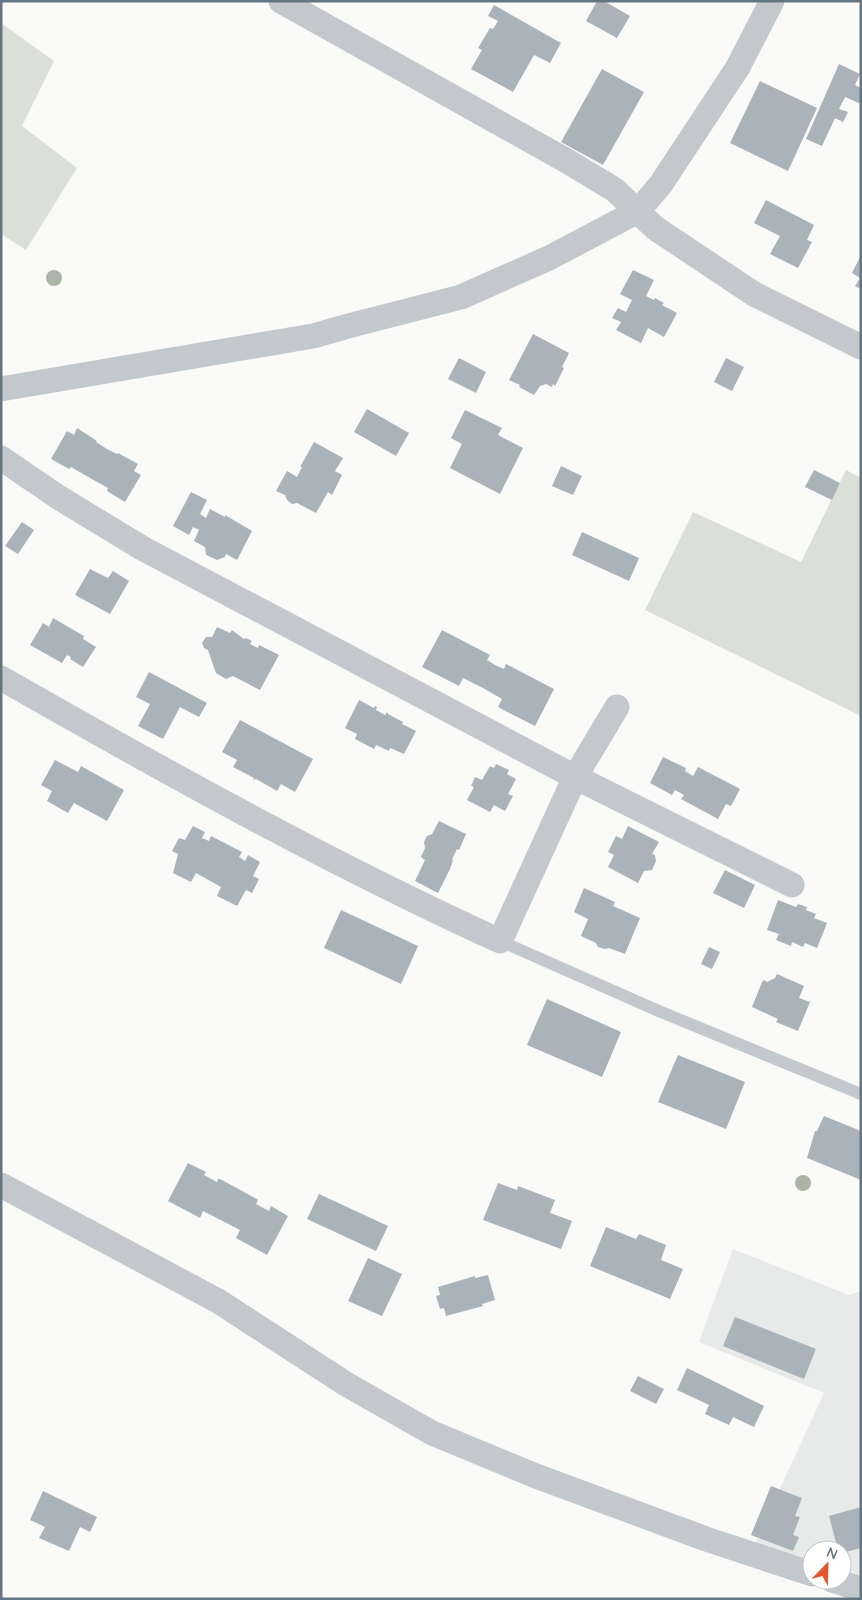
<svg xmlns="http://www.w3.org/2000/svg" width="862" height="1600" viewBox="0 0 862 1600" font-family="Quicksand,sans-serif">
<rect width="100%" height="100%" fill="#fafaf8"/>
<path fill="#e8e9e9" d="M733,1249L849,1295L861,1291V1586L842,1579V1550H812V1567L754,1545L824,1393L699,1342Z"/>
<path fill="#dadfd7" d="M1,23L54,61L22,126L77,168L26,250L1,234Z
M846,470L861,478V716L645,610L693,512L801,562Z"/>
<path fill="#aab3b9" d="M597,1H604L630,16L617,38L586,21Z
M494,5L561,43L550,63L534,55L513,92L471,69L482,50L478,48L490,28L493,29L498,21L488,16Z
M839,64L860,74L855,85L861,88V104L845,97L839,109L848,112L843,122L835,118L822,146L806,139Z
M602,69L644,92L603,165L561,142Z
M760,81L817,108L788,171L730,143Z
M766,200L814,225L807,240L812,242L798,268L770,254L780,236L754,223Z
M861,255V289L855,286L860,278L852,273Z
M633,270L654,280L646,296L654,300L655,298L664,303L662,305L677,313L664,337L648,328L641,343L616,330L621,322L612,318L618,308L626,312L632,300L620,294Z
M533,334L569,353L562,367L564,368L555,386L553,384L552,387L546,384L540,386L534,395L519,387L520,385L509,380Z
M459,358L486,372L476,393L448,379Z
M726,358L744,367L732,391L714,382Z
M367,409L409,433L396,456L354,432Z
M465,410L502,428L498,435L523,448L500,494L450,468L462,444L451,438Z
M77,428L97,441L96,442L107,449L117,454L118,453L138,464L134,471L141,475L125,502L107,491L108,488L90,478L71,467L69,469L51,459L67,431L74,435Z
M314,442L343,458L335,471L342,475L332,495L328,492L316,513L297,503L292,504L287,500L285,495L276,491L287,471L297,477L302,467H300Z
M561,466L582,476L573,495L552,486Z
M814,470L840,483L832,500L805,487Z
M191,492L207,500L200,514L206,518L210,509L225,517V515L252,531L237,560L226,554L225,557L217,560L206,555L205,547L194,541L199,530L193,527L189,535L173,526Z
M22,522L34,530L18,554L5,546Z
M582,532L639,558L629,581L572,555Z
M90,569L108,578L113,571L129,581L110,614L75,595Z
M53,618L84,636L83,639L96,647L83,667L70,659L71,657L67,655L62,663L30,645L43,623L49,627Z
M217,627L230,633L232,630L244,639L246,638L252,641L250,644L258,648L259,645L279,655L260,690L233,676L226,679L216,673L208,650L204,648L202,643L206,637H212Z
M442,630L490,655L487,660L495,665L504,669L506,664L554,689L535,726L498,707L502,699L483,688L463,678L459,686L422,667Z
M149,672L207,703L199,717L180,707L163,739L138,726L150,704L136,697Z
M359,700L374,708L375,706L377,707L376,710L385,715L387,712L388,713V714L403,722L402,724L416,731L404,754L390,748L389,751L376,745L374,749L355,739L357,734L345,728Z
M240,720L313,759L295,792L281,784L277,791L256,779L253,780L254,778L233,767L237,760L222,752Z
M663,757L686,768L685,771L693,776L698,767L740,789L731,806L726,804L718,819L681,799L684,795L675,790L672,795L650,783Z
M55,760L78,772L81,766L124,790L107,821L74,803L68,813L47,801L52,791L41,785Z
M496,764L509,770L507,774L516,779L508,794L513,796L505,811L494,805L490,812L467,800L474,787L471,786L475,777L482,780L490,766L494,768Z
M439,821L466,834L459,850L457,849L452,859L453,860L450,869L438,893L415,881L425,860L421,857L425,848L424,842L427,836L432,834Z
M193,826L205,832L202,838L209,841L211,836L242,852L239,857L245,861L248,855L260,862L253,876L259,879L252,893L246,890L237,906L217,896L221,887L196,873L191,882L173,873L178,854L172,851L179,838L185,840Z
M628,826L659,842L652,854L655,855L656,861L652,870L644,871L638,883L608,867L614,855L608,852L616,836L622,839Z
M725,870L755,885L744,908L713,893Z
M584,888L615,902L613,906L640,918L625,954L609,948L605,949L598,947L596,943L581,936L588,919L574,912Z
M778,900L796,907L798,904L807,907L806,910L816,914L814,918L827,923L817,948L805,943L803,947L792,942L791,946L776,940L779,934L767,930Z
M341,910L418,946L401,984L324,948Z
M709,947L720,952L712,969L701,964Z
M777,974L804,986L799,998L810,1002L798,1031L776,1022L778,1019L752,1007L762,982L764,980L767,982L775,978Z
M547,999L621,1032L602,1077L527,1045Z
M678,1055L745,1082L726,1129L658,1102Z
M824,1116L861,1131V1180L807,1158L815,1131H817Z
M188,1163L206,1172L204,1175L217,1182L218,1179H220L257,1199L258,1200L256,1204L269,1211L271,1206L288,1216L267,1255L236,1238L240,1230L203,1211L200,1218L168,1201Z
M498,1183L517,1190L518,1186L555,1200L550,1213L572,1221L561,1249L483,1220Z
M319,1194L388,1226L376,1251L307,1219Z
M606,1227L636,1239L639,1234L666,1245L661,1260L683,1269L670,1299L590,1266Z
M368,1258L402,1274L382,1316L348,1301Z
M488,1275L495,1300L482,1304L483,1306L446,1316L444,1308L440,1309L436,1296L440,1295L438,1287L475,1276V1278Z
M735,1317L816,1349L804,1379L723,1346Z
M687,1368L764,1406L754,1427L733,1417L729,1425L705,1414L709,1405L677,1390Z
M638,1376L664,1389L656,1404L630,1391Z
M771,1486L802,1498L795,1516L800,1517L793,1535L799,1537L793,1551L751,1535Z
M43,1491L97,1517L90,1532L80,1527L69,1551L39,1538L45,1527L30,1520Z
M861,1507V1548L842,1553V1550H838L829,1516Z"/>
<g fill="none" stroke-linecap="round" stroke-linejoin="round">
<path stroke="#c3c8cc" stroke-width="12" d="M500,941L661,1012L861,1094"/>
<path stroke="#c3c8cc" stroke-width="25" d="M281,1L567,161L615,190L655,228L754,294L861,347
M1,389L313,336L352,325L461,297L549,258L638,211L661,184L738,67L772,1
M1,458L58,497L142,548L575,777L792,885
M1,678C164,771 329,863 500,941L575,777L617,707
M1,1185L218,1301L346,1384L432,1433L536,1476L706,1539L812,1574
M832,1580L861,1589"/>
</g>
<g fill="#aab4a7">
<circle cx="54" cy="278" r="8"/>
<circle cx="803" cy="1183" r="8"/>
</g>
<rect width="862" height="1600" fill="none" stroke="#657683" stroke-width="5"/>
<g transform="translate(827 1565) rotate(23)"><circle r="24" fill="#ffffff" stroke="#c1c8cd"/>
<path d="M0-4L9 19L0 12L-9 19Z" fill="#e4572e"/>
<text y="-8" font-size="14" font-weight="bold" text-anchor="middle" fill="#657683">N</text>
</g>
</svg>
